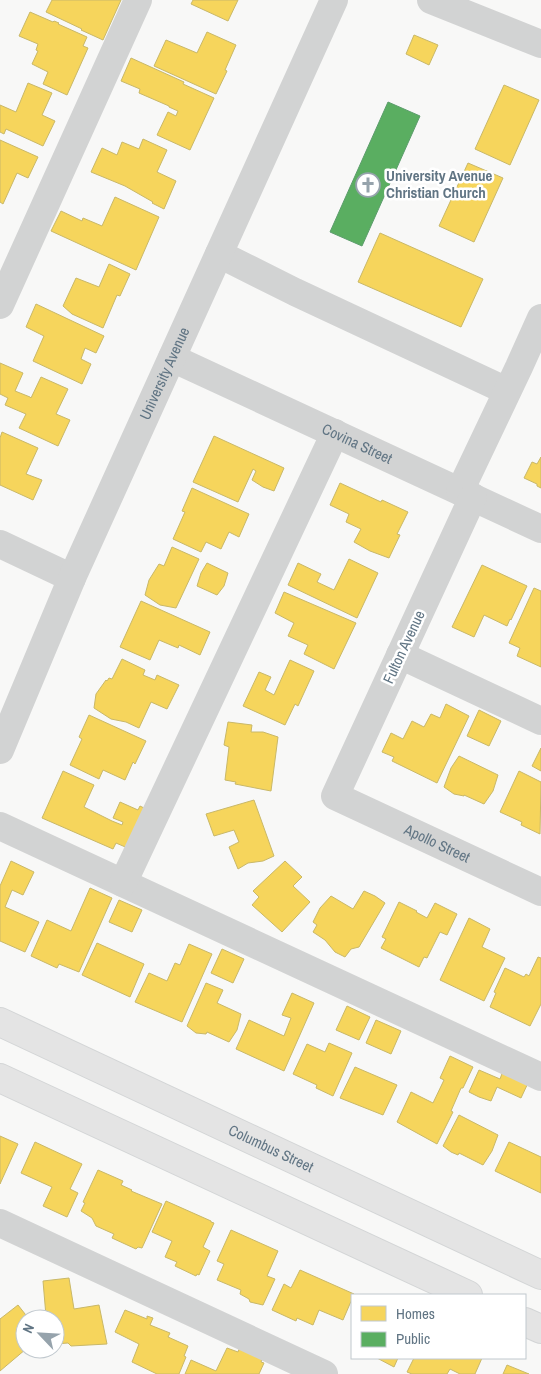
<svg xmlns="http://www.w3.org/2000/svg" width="541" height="1374" viewBox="0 0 541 1374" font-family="'Archivo Narrow',sans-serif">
<rect width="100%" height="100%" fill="#f8f8f7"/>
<path fill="#f6d55c" stroke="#c9b868" d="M52,0H121L103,40L81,30L82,29L46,12Z
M193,0H238L228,21L191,4Z
M30,12L53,22L54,21L59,23L58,24L87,37L83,46L88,48L67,95L43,84L48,72L32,64L38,51L36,50L38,44L19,36Z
M207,32L236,45L225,70L227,71L216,94L154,66L166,40L197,53Z
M414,35L438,45L429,65L406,54Z
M131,58L184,82L183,84L214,98L190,150L157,135L168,112L176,116L178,111L169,107V106L139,93L140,89L121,81Z
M28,83L52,93L42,115L55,121L43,146L6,129L4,134L0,132V105L16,112Z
M504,85L539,100L510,165L475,149Z
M143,139L167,150L157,172L176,181L164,209L152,203L153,202L125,186L91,172L102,148L117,155L122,142L139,149Z
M0,140L38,157L28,178L17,173L3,204L0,202Z
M468,163L503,178L474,242L439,226Z
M115,197L159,217L136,270L51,231L61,211L82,221L83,218L102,226Z
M380,233L483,279L461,327L358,282Z
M109,264L130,274L120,296L117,295L103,328L72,314L63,306L76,278L99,287Z
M36,304L104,336L96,353L85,348L81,359L91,364L82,384L33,361L44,336L26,327Z
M0,363L23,373L15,391L30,397L31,398L41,377L68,389L56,414L70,420L58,446L19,428L26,414L5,405L8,398L0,394Z
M2,432L38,448L26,474L42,480L33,500L0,485V438Z
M214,436L284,468L274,491L263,487L252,480L256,471L253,469L238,502L193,482Z
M541,457V488L537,486V484L524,478L532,462L537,464Z
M340,483L381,502L382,500L408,512L397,534L400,535L389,558L370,551L354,542L361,529L346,522L349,514L330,505Z
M192,488L249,514L239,537L229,532L221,549L206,542L201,552L173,539L185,512L182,511Z
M172,547L199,559L176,608L160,605L145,595L149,580L159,564L164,566Z
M349,559L378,573L357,618L288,585L298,563L321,574L317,582L334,590Z
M207,563L228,573L224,586L217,595L197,586L201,573Z
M482,565L527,586L511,620L510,619L507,626L484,615L474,637L452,627Z
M534,588L541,591V667L517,656L520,648L509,643Z
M284,592L356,623L334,669L304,654L308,645L288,636L294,623L275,613Z
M141,601L210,632L200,655L179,645L178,648L159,640L150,660L120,647Z
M122,659L145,670L143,675L155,680L157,675L179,685L167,709L151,702L139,728L126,722L111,719L94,708L96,694L106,680L107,681L109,678L112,679Z
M290,660L314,671L298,706L295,704L285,725L243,706L259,672L271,677L265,690L274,695Z
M446,704L469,716L437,783L392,761L394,757L382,752L391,733L403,739L412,721L424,727L431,714L440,718Z
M479,710L501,721L489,746L467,736Z
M89,715L146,741L135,764L133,762L125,780L103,770L99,779L70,765L82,739L79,737Z
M228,722L252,725L251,732H263L278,737L271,791L235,784L236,782L225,780L229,747L224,745Z
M541,748V771L532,766Z
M459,756L498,775L493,791L484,804L464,795V796L454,794L444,787L451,768Z
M63,771L94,785L84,807L112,821L122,825L123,822L113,818L120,802L138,810L140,806L148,810L130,849L116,843L113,849L42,818Z
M519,771L541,782L540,834L521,825L522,822L500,812Z
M254,800L274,856L263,861L248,863L238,869L229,847L239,842L234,830L214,836L206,814Z
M11,861L34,872L23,895L12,890L5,907L39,922L25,952L0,941V886Z
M285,861L302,877L293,886L310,902L282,932L252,905L259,897L253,891Z
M90,888L112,898L79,972L59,964L57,968L31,956L47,920L71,931Z
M364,891L375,896L385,903L359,947L351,949L345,957L335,952L325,940L313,932L317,925L313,922L320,908L331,896L353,909Z
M119,900L142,910L132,932L109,922Z
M399,902L417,911L416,912L427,918L435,903L457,914L447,935L440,932L427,958L424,957L419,967L381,948L386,939L382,937Z
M469,918L490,929L482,947L505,958L484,1001L440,980Z
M97,943L144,964L130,997L82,975Z
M189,944L212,954L182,1022L135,1002L149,973L167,981L175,963L180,965Z
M222,949L244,959L233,983L211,973Z
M538,957L541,958V1004L530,1026L490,1007L496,993L494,992L505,968L524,977L526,974L529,976Z
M206,983L223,990L217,1003L241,1014L237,1030L229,1042L207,1032L206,1034L196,1033L187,1026Z
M292,993L314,1003L284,1071L236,1049L249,1020L284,1036L291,1018L282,1015Z
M347,1006L370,1017L359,1040L336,1030Z
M376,1020L401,1031L391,1054L366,1043Z
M329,1043L352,1053L333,1096L316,1088L317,1085L293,1074L307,1044L325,1052Z
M450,1056L473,1067L463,1088H461L451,1111L453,1112L437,1144L397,1122L411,1092L433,1103L444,1080L440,1078Z
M355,1067L397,1085L383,1115L340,1098Z
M479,1070L500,1079L503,1071L528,1083L521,1098L497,1087L491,1101L479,1097L469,1092Z
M459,1115L498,1135L492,1151L483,1165L459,1153L458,1155L451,1152L443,1146Z
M0,1136L18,1144L0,1184Z
M35,1142L82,1164L70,1189L78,1193L67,1217L43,1206L52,1187L21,1173Z
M509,1142L541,1157V1193L495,1171Z
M98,1170L123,1181L121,1185L132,1190L131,1191L162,1204L142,1248L138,1247L136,1249L112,1238L114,1234L96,1226L92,1218L81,1211L85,1203L83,1202Z
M166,1201L211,1221V1222L214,1223L203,1247L210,1251L199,1275L197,1274L196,1276L175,1266L177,1262L165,1257L172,1241L152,1232Z
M231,1230L278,1251L267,1276L275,1279L263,1305L250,1302L249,1299L240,1294L241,1290L217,1280L224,1264L217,1261Z
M300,1270L354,1294L352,1295V1299L343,1320L319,1310L313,1325L297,1318L296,1321L272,1310L284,1284L291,1288Z
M69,1278L74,1309L99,1305L107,1344L71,1346L68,1343L55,1344V1319H49V1316H46L43,1281Z
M18,1305L29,1319H25V1349H26L0,1371V1319Z
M125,1310L147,1319V1316L153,1318L150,1325L170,1333L168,1337L188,1346L184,1356L186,1357L179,1374H157L132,1362L139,1344L115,1332Z
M242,1342L265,1353L261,1362L264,1363L259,1374H185L191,1360L216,1371L227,1348L238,1352Z
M377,1358H398L394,1367Z
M414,1358H482L475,1374H460L450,1369L447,1374H412L407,1372Z
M507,1365L529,1374H503Z"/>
<path fill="#5aae61" stroke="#5c9d6c" d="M388,102L420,116L362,246L330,232Z"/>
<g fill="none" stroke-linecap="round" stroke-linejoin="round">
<g stroke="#d3d5d6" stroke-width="30">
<g id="major">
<path id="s4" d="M0,1022L541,1275"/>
<path d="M0,1078L468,1295"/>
<path d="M525,1322L541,1329"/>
</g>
</g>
<g stroke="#d2d3d3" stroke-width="28">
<path d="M431,0L541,44"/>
<path d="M219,254L295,292L507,391"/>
<path d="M0,305L138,0"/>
<path id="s1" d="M172,358L541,529"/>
<path d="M460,491L519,367L541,318"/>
<path id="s2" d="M473,497L335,796L541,892"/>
<path d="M0,544L72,578"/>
<path d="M400,655L541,721"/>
<path id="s3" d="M0,750L72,578L334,0"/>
<path d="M0,826L541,1077"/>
<path d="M123,883L335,433"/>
<path d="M0,1223L324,1374"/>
</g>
<use href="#major" stroke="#e4e4e4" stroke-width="28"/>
</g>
<defs>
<g id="church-ring" transform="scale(1.25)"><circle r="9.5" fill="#fff" stroke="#96a3ac" stroke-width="1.5"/><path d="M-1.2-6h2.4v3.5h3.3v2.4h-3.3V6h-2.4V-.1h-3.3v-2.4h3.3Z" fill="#96a3ac"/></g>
</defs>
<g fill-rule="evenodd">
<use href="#church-ring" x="368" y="185"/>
</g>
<g text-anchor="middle" stroke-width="5" stroke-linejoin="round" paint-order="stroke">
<g font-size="15" font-weight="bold" fill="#617584" stroke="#fff" text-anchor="start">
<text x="386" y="181">University Avenue<tspan x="386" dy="17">Christian Church</tspan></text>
</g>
<g font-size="15" fill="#617584" stroke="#fff">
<text dy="5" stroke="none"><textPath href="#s3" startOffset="411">University Avenue</textPath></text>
<text dy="5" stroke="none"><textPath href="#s1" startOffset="204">Covina Street</textPath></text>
<text transform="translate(404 647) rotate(-65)" y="5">Fulton Avenue</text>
<text dy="5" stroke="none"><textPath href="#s2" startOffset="442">Apollo Street</textPath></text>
<text dy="5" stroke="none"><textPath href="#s4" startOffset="299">Columbus Street</textPath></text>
</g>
</g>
<rect x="351" y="1294" width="175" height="65" fill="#ffffff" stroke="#c0c8ce"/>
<rect x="361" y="1306" width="25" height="15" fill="#f6d55c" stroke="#c0c8ce"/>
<text x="396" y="1319" font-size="15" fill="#617584">Homes</text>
<rect x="361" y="1332" width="25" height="15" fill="#5aae61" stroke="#c0c8ce"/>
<text x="396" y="1344" font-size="15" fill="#617584">Public</text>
<g transform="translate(40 1334) rotate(295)"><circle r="24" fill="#ffffff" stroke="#c0c8ce"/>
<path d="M0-4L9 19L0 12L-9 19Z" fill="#96a3ac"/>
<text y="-8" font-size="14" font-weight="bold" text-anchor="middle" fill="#617584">N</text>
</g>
</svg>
